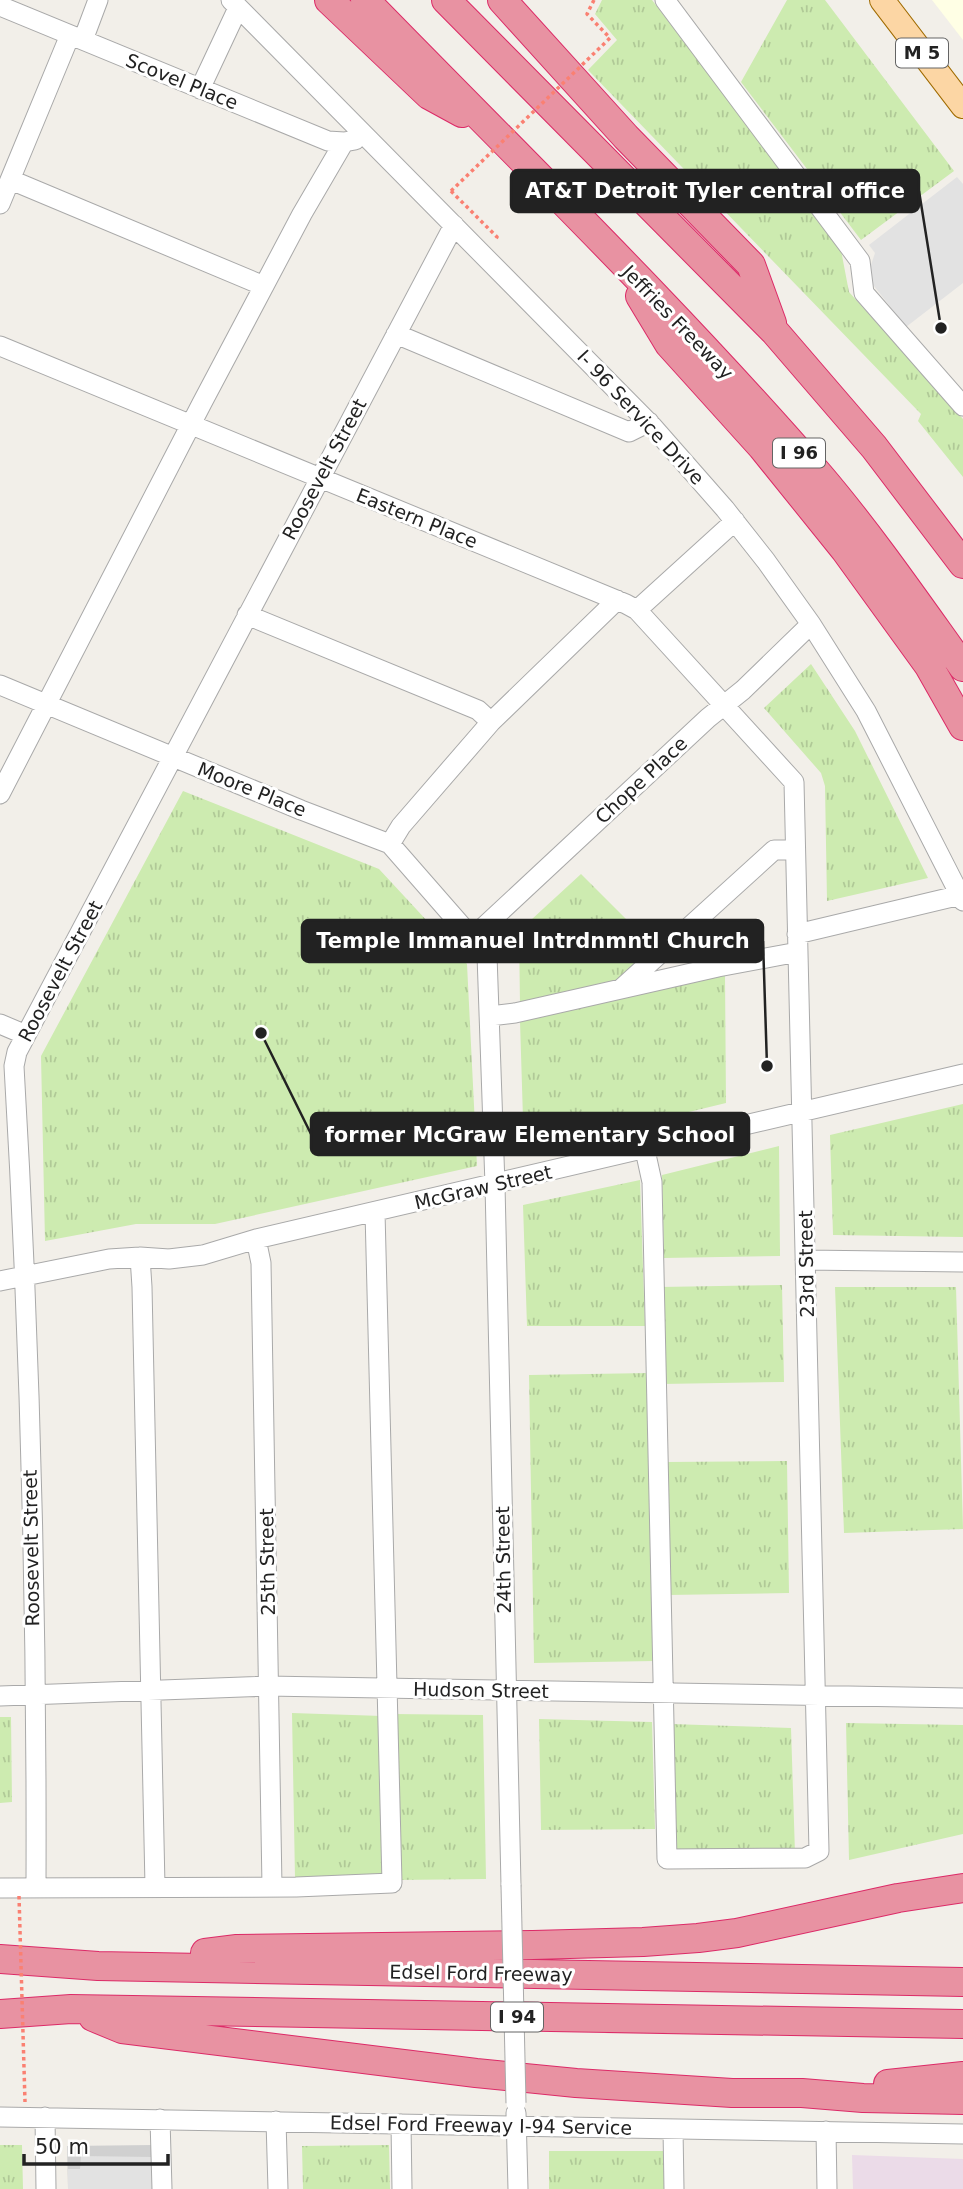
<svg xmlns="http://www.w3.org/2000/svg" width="963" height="2189" viewBox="0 0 963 2189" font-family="'DejaVu Sans',sans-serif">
<defs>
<pattern id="grass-tufts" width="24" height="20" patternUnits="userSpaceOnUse" patternTransform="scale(1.75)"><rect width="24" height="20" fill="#cdebb0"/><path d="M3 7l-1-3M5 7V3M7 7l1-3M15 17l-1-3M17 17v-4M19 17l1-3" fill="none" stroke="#b0c997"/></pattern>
</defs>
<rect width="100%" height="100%" fill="#f2efe9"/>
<path fill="#ebdbe8" d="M852,2155L963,2159V2189H853Z"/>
<path fill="#ffffe5" d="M932,0H963V40Z"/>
<path fill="#d0d0d0" d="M153,2145V2189H68L67,2146Z"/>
<path fill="url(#grass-tufts)" d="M602,0H652L840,245L849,292L963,419V477L918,421L921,414L588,70L617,40L595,14Z
M787,0H825L954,171L861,240L741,82Z
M811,664L855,731L928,878L827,901L825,786L821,773L764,708Z
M183,791L379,869L467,964L477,1166L215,1224H136L45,1241L41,1056Z
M581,874L655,948L620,983L520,1005L519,931Z
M725,975L726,1103L524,1152L520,1021Z
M963,1104V1237L833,1235L830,1135Z
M779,1146L780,1256L664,1258L662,1175Z
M640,1180L645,1326H527L523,1205Z
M782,1285L784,1382L662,1384L660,1287Z
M835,1287H956L963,1529L844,1533Z
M650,1373L655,1661L534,1663L529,1375Z
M787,1461L789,1593L668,1595L666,1462Z
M292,1713L382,1716L387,1877L295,1878Z
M393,1714L483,1715L486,1879L396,1880Z
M0,1717H11L12,1802L0,1803Z
M539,1719L652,1722L655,1829L541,1830Z
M846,1723L963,1725V1834L849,1860Z
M671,1724L791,1728L795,1853L676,1854Z
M0,2145H22L23,2189H0Z
M389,2145L390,2189H303L302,2146Z
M549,2151H665V2189H549Z"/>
<path fill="#e2e2e2" d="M957,177L963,184V283L906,327L867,277L875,253L869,245Z
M81,2156L152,2157V2189H68V2169H80Z"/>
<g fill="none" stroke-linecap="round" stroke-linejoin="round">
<g stroke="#a9a9a9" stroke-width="21">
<path id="minor" d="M231,0L653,427L725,509L766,561L811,624L866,711L963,901
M665,0L860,261L864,293L963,406
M0,6L328,141L344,142L355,140
M83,40L98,0
M200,89L238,8
M11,180L264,286
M0,204L70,35
M396,334L629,432L649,422
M0,346L626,604L637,610L794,782L819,1851L805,1858L667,1859L652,1182L645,1150
M637,610L735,521
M247,615L478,710L491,722
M0,685L301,810L390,844L487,955L495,1185L511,1885
M0,794L202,403L302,214L344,142
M390,844L401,826L491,722L617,600
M797,934L961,895
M473,937L708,718L743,690L811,624
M622,988L774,850H795
M490,1016L515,1013L718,967L798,952
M0,1024L26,1035
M256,1239L261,1263L272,1886
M140,1257L142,1287L155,1886
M805,1260L963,1262
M0,1281L109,1259L140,1257L169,1259L203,1255L256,1239L963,1074
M0,1696L267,1686L963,1698
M36,1887C37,1614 30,1339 14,1066L17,1052L454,225
M0,1888L296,1887L392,1883L375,1212
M516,2113L518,2189
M0,2117L963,2134
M45,2117L46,2189
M160,2119L162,2189
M276,2121L278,2189
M401,2124L402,2189
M673,2129L674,2189
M826,2131L827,2189"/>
</g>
<g stroke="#a06b00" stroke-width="26">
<path id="major" d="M882,0L963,106"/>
</g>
<g stroke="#dc2a67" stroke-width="30">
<path id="highway" d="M329,0L429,95L462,113
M365,0C518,157 676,310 820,476C871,536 917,603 963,667
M446,0L775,332L874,447L963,564
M502,0L626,137L751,265L772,323
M640,296L669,344L762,447L845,550L929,666L963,726
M205,1953L237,1949L533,1945L643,1942L698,1938L737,1933L898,1898L963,1888
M0,1959L98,1966L963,1982
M0,2014L71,2009L963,2024
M93,2017L122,2029L476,2073L576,2083L732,2093H802L863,2098L963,2100
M888,2084L963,2076"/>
</g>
<path stroke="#fa8072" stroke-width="3.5" stroke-dasharray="3.5 3.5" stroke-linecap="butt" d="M594,0L587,14L610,38
M451,191L497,237L495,240"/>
<use href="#minor" stroke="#fff" stroke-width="19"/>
<use href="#major" stroke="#fcd6a4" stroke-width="24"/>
<use href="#highway" stroke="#e892a2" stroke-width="28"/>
<g stroke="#a9a9a9" stroke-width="21" stroke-linecap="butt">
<path id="minor-bridge" d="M511,1885L516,2103"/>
</g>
<path stroke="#fa8072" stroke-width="3.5" stroke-dasharray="3.5 3.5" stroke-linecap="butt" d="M451,191L610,38
M19,1896L25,2102"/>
<use href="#minor-bridge" stroke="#fff" stroke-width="19"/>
</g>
<g text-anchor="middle" stroke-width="6" stroke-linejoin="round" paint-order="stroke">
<g fill="#fff" stroke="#646464" stroke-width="2">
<rect x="896" y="38.5" width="52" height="29" rx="5"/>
<rect x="773" y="438.5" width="52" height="29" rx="5"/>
<rect x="491" y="2002.5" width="52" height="29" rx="5"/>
</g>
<g font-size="18" font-weight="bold" fill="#222">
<text x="922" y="59">M 5</text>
<text x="799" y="459">I 96</text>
<text x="517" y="2023">I 94</text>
</g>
<g font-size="19" fill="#222" stroke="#fff">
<text transform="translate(182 81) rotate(22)" y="7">Scovel Place</text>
<text transform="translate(678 322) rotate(46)" y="7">Jeffries Freeway</text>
<text transform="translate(641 417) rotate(47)" y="7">I- 96 Service Drive</text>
<text transform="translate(324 469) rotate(-62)" y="7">Roosevelt Street</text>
<text transform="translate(417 518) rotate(22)" y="7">Eastern Place</text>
<text transform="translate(641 780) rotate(-43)" y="7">Chope Place</text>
<text transform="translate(252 789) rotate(22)" y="7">Moore Place</text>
<text transform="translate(60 971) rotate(-62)" y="7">Roosevelt Street</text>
<text transform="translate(483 1187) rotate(-13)" y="7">McGraw Street</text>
<text transform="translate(806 1264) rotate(-91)" y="7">23rd Street</text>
<text transform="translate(31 1548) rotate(-91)" y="7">Roosevelt Street</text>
<text transform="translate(503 1560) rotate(-91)" y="7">24th Street</text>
<text transform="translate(267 1562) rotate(-91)" y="7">25th Street</text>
<text transform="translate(481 1690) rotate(1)" y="7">Hudson Street</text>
<text transform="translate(481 1973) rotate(1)" y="7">Edsel Ford Freeway</text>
<text transform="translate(481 2125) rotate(1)" y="7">Edsel Ford Freeway I-94 Service</text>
</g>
</g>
<path fill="none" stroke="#222" stroke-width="2.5" d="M941 328L919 191M767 1066L763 941M261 1033L311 1134"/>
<g fill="#222" stroke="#fff" stroke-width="2.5">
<circle cx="941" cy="328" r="7"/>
<circle cx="767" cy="1066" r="7"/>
<circle cx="261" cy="1033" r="7"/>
</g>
<g fill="#222" stroke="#222" stroke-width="2.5">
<rect x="511" y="170" width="408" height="42" rx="7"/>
<rect x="302" y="920" width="461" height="42" rx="7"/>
<rect x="311" y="1113" width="438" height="42" rx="7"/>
</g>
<g font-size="21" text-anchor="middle" font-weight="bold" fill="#fff">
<text x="715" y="198">AT&amp;T Detroit Tyler central office</text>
<text x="533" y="948">Temple Immanuel Intrdnmntl Church</text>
<text x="530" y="1142">former McGraw Elementary School</text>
</g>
<path d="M24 2154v10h144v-10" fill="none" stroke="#222222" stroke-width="3.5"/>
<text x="35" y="2154" font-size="21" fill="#222222" stroke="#ffffff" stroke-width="5" paint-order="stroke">50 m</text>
</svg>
